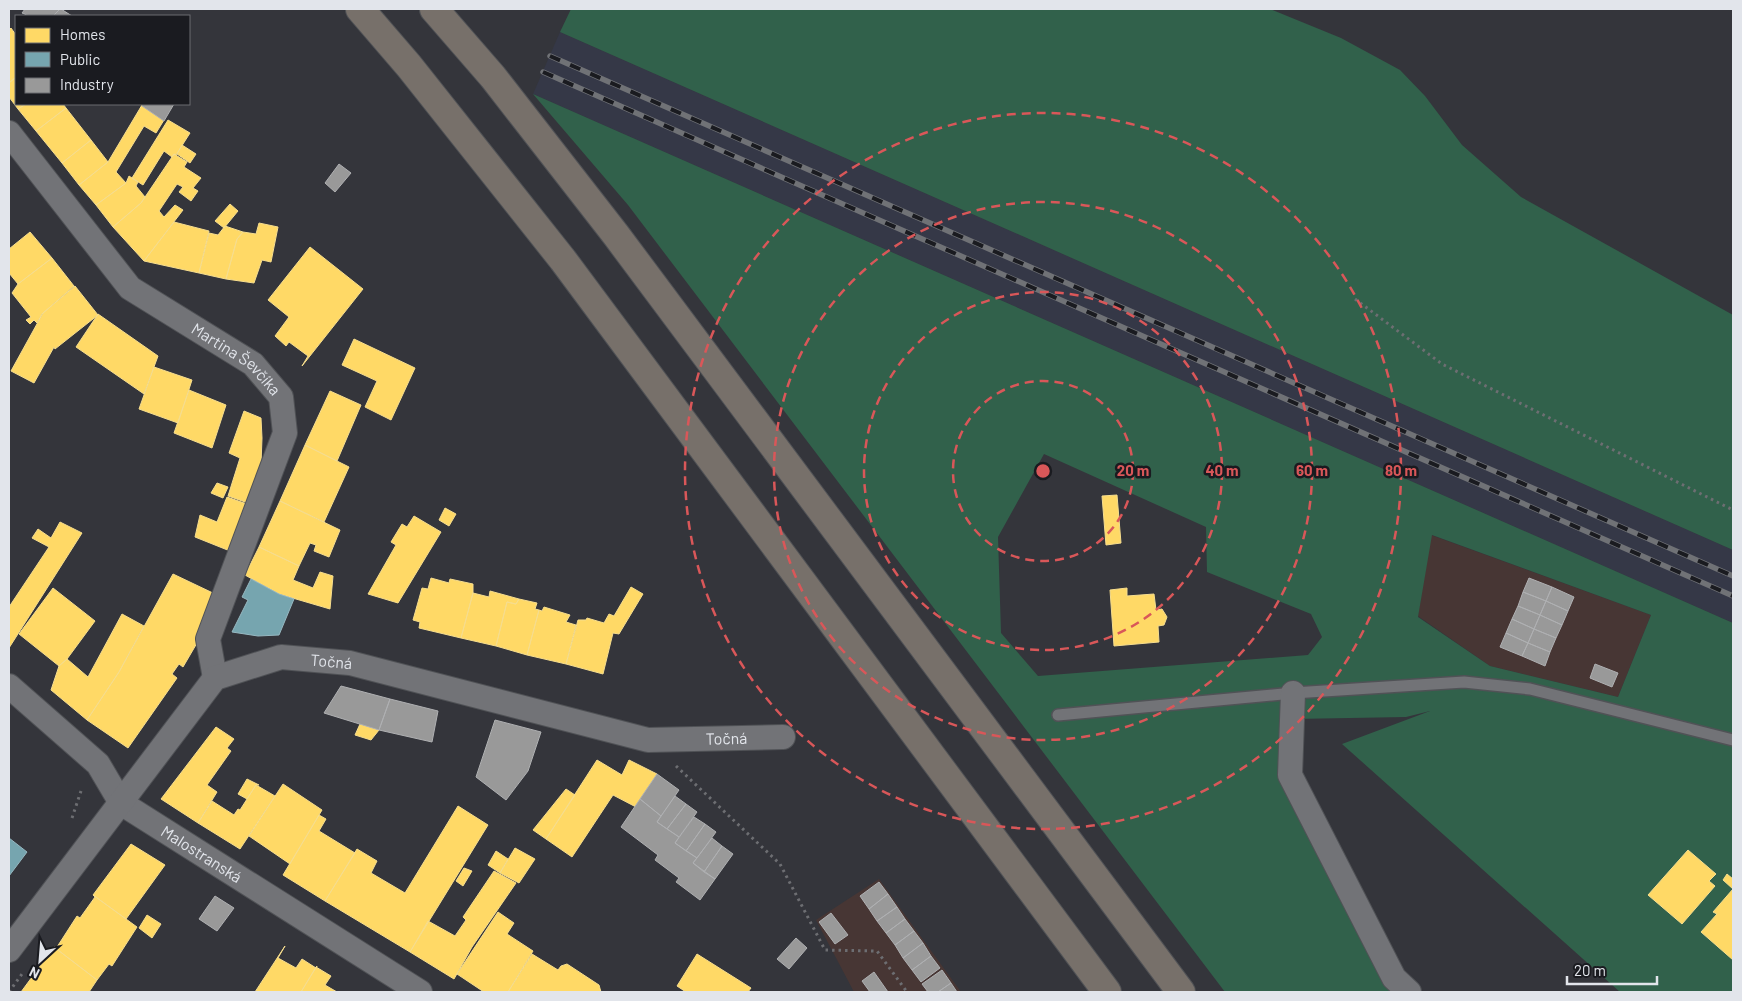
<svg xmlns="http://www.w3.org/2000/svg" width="1742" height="1001" viewBox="0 0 1742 1001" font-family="Barlow,sans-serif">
<rect width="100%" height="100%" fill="#34353b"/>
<path fill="#353847" d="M560,32L1733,550V623L533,94Z"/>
<path fill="#473634" d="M1431,535L1651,615L1618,697L1490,666L1418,616Z
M879,879L961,992H854L816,920Z"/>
<path fill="#31614b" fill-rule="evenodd" d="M571,9H1270L1341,38L1400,70L1425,96L1462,145L1521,197L1733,315V550L560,32Z
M533,94L1733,623V992H1620L1342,744L1430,711L1406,717L1293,719L1290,775L1409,992H1225L628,205ZM1044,454L1206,527L1207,572L1311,614L1322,637L1308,655L1038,676L1001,633L998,537ZM1432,535L1651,615L1618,697L1490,666L1418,617Z"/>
<path fill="#ffd966" stroke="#f6dd8e" d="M11,28L16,35V77L9,83V30Z
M16,77V104H26L18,109L9,97V83Z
M26,104H63L66,108L36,131L18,109Z
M142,105L164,120L156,133L144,126L116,172L126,183L96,205L79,185L108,162Z
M66,108L91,140L62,163L36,131Z
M168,120L190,133L176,155L174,154L172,157L164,151L143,185L132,178Z
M91,140L108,162L79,185L62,163Z
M182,145L196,154L190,163L177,154Z
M174,154L187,162L184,167L201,178L193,188L198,191L191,201L179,192L183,187L177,184L159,211L164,217L175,205L183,210L144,261L113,227L141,203Z
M129,176L138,182L136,186L145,197L141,203L113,227L96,205L126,183Z
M230,204L238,211L224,228L215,221Z
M174,222L209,231L199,273L144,261Z
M259,223L278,227L271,262L262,260L254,283L226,279L237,239L243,232L256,234Z
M225,226L243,232L237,239L226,279L199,273L209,233L218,235Z
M30,232L52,258L18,284L9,273V249Z
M310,247L363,289L302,366L308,356L289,342L286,346L275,336L289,317L268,300Z
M52,258L74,286L42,314L37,323L34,320L30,324L26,320L31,317L12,293L18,284Z
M75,286L98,315L55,349L54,347L34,383L11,371L43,313Z
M98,314L158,356L144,394L76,347Z
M354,339L415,368L391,420L365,407L377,381L342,365Z
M154,367L192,380L178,423L139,409Z
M189,390L226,405L212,448L174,433Z
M330,391L361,405L337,461L305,445Z
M244,411L261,418L262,438L261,464L248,503L228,496L240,458L229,453Z
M305,445L349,467L324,522L280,501Z
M217,483L228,487L223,498L211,493Z
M1117,495L1121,543L1106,545L1102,496Z
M227,497L247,504L230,551L195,537L200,515L217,522Z
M280,501L340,530L329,557L314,551L316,545L310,543L299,566L259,547Z
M445,508L456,514L449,526L439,520Z
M414,516L441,532L398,603L368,594L396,545L391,542L402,524L407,527Z
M60,522L82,533L9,648V607L49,547L32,538L38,529L51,538Z
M259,547L299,566L293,580L313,588L320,572L333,576L330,609L279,594L245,575Z
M173,574L215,594L197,643L183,667L179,664L172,674L177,678L128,748L87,720L119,672Z
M431,578L449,583L450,579L473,584V593L461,638L419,628L420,622L413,620L422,588L428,589Z
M631,587L643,594L619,634L613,633L603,674L566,664L578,620H586L587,618L604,623L609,614L614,616Z
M53,588L95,621L67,659L59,666L19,634Z
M1127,588V596L1154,594L1156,610L1162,609L1167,617L1164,625L1158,626L1159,642L1114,646L1110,590Z
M490,591L519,599L516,604L507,602L496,646L461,638L473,593L489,597Z
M519,599L537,603L535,609L539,610L527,655L496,646L507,602L516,604Z
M544,607L570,615L566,622L576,625L566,664L527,655L539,610L542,611Z
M122,614L144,626L119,672L87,720L51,690L59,666L67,659L88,677Z
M360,724L379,730L371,740L355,735Z
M216,727L234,739L227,748L231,751L207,785L217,792L198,823L161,799Z
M597,760L622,775L629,760L657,774L636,807L613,795L572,857L546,839Z
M247,779L259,785H256L247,799L238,794Z
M283,784L322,810L290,864L249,836Z
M256,785L275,796L240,849L198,823L212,801L234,815L238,809L240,810Z
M566,789L575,795L546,839L533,830Z
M458,806L488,825L410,952L325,901L357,849L377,861L371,873L405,893Z
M319,815L326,819L319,831L355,853L325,901L283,875Z
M131,844L165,865L126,919L93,895Z
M515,848L535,859L519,883L500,873Z
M1688,850L1716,874L1709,881L1715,886L1682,924L1648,895Z
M496,851L508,859L500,873L488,865Z
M464,868L472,871L463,886L456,881Z
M494,871L516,883L472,947L454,979L410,952L428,921L455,936L466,920L463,917Z
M1727,874L1733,879V960L1701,932L1717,914L1713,912L1733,889L1723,880Z
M93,895L137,927L112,966L109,964L97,980L54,947H57L77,916L80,918L95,897Z
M498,912L514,923L507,934L533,951L508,992H484L457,974Z
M147,915L161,924L152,938L139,928Z
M285,946L278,958L296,968L302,959L316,968L317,966L301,992H255Z
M54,947L97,980L89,992H21Z
M532,954L558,970L561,966L567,964L599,985L601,992H508Z
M697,954L751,988L748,992H686L677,986Z
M316,967L331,976L325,985L337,992H301Z"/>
<path fill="#76a5af" stroke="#96b8c1" d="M251,579L279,594L294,599L279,635L258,636L232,632L248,600L242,597Z
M9,838L27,852L9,876Z"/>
<path fill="#999" stroke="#afb0b2" d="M25,9H60L53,16H29L22,13Z
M60,9H61L72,16H53Z
M144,104H174L164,121L142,106Z
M339,164L351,173L335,192L325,183Z
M1529,578L1552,587L1546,601L1523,592Z
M1552,587L1574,597L1568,611L1546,601Z
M1523,592L1546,601L1540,615L1518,606Z
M1546,601L1568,611L1562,625L1540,615Z
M1518,606L1540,615L1534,629L1512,619Z
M1540,615L1562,625L1556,638L1534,629Z
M1512,619L1534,629L1528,643L1506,633Z
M1534,629L1556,638L1550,652L1528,643Z
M1506,633L1528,643L1522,656L1500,647Z
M1528,643L1550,652L1545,666L1522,656Z
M1595,664L1618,673L1612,687L1590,678Z
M341,686L390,699L379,730L324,713Z
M390,699L438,711L432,742L379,730Z
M495,720L541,732L528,771L506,800L476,777Z
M657,774L679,790L661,816L640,799Z
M675,796L686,804L667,829L657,822Z
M640,799L661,816L657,822L679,837L675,843L697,858L693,863L715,879L700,900L676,882L679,878L655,860L658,855L621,827Z
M686,804L697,812L679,837L667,829Z
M694,817L705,824L686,851L675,843Z
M705,824L716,832L697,858L686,851Z
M712,838L722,846L704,872L693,863Z
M722,846L733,854L715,879L704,872Z
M879,882L888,894L869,909L860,896Z
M888,894L897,907L877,921L869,909Z
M215,896L234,908L217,931L199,919Z
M897,907L905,919L886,933L877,921Z
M831,913L848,935L835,944L819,922Z
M905,919L914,931L895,945L886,933Z
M914,931L923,943L903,958L895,945Z
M796,938L807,948L789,969L777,959Z
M923,943L931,956L912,970L903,958Z
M931,956L940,968L921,982L912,970Z
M942,970L951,983L938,992H928L922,984Z
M874,972L888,992H870L862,981Z
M951,983L957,992H938Z"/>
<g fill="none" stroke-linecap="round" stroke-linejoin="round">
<g stroke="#505256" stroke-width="14">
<path id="lane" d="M1058,715L1293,693L1464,682L1530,689L1733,740"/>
</g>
<g stroke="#505256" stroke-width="26">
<g id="street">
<path id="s1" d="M9,133L130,288L253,364L281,397L285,433L208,639L215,678"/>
<path id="s2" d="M9,686L98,764L121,803L420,992"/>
<path d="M1293,693L1290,775L1394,978L1409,992"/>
<path id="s3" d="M9,950L215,678L281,657L350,663L648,740L783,737"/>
</g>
</g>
<g stroke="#505256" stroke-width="30">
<path id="highway" d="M360,9L409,66L563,260L1107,992
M434,9L493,77L616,235L1181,992"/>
</g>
<path stroke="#6d6e72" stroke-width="3" stroke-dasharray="2.5 4" stroke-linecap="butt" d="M1355,299L1442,364L1733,510
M676,766L780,864L825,950L877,951L907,992
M72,818L81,791
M9,992L22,974"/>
<use href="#lane" stroke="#727377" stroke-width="11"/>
<use href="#street" stroke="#727377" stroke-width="24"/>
<use href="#highway" stroke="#77706a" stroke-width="28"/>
<g stroke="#707276" stroke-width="5.5">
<path id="rail" d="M550,56L1733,576
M543,72L1733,596"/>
</g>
<use href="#rail" stroke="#1a1b20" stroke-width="4" stroke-dasharray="11" stroke-linecap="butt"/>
</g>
<g fill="none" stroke="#d95759" stroke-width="2.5" stroke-dasharray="9 6">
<circle cx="1043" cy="471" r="90"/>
<circle cx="1043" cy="471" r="179"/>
<circle cx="1043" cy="471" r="269"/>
<circle cx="1043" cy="471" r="358"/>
</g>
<g text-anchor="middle" stroke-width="5" stroke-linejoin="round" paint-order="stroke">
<g font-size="16" fill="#e2e5eb" stroke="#1a1b20">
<text dy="6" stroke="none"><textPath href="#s1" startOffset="325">Martina Ševčíka</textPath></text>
<text dy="6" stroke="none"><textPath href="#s3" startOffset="461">Točná</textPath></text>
<text dy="6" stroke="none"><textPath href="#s3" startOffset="866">Točná</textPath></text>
<text dy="6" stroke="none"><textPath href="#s2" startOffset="259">Malostranská</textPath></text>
</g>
</g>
<circle cx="1043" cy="471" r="8" fill="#d95759" stroke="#1a1b20" stroke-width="2.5"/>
<g font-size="15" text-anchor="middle" font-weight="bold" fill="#d95759" stroke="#1a1b20" stroke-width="5" stroke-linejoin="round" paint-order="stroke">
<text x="1133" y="476">20 m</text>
<text x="1222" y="476">40 m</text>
<text x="1312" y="476">60 m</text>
<text x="1401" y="476">80 m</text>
</g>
<rect width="1742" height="1001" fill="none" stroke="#e2e5eb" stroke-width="20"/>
<rect x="15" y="15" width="175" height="90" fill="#1a1b20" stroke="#6a6c71"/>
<rect x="25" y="28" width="25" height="15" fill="#ffd966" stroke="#6a6c71"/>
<text x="60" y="40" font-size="15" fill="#e2e5eb">Homes</text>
<rect x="25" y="52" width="25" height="15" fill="#76a5af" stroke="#6a6c71"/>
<text x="60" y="65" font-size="15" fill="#e2e5eb">Public</text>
<rect x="25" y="78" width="25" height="15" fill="#999999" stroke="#6a6c71"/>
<text x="60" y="90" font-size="15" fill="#e2e5eb">Industry</text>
<g transform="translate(40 961) rotate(206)" stroke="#1a1b20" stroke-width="4" paint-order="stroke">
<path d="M0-4L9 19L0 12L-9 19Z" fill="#e2e5eb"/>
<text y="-8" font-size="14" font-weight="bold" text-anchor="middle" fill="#e2e5eb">N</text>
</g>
<path d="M1567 976v8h90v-8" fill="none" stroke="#e2e5eb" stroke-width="2.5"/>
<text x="1574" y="976" font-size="15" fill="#e2e5eb" stroke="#1a1b20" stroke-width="4" paint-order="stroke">20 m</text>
</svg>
